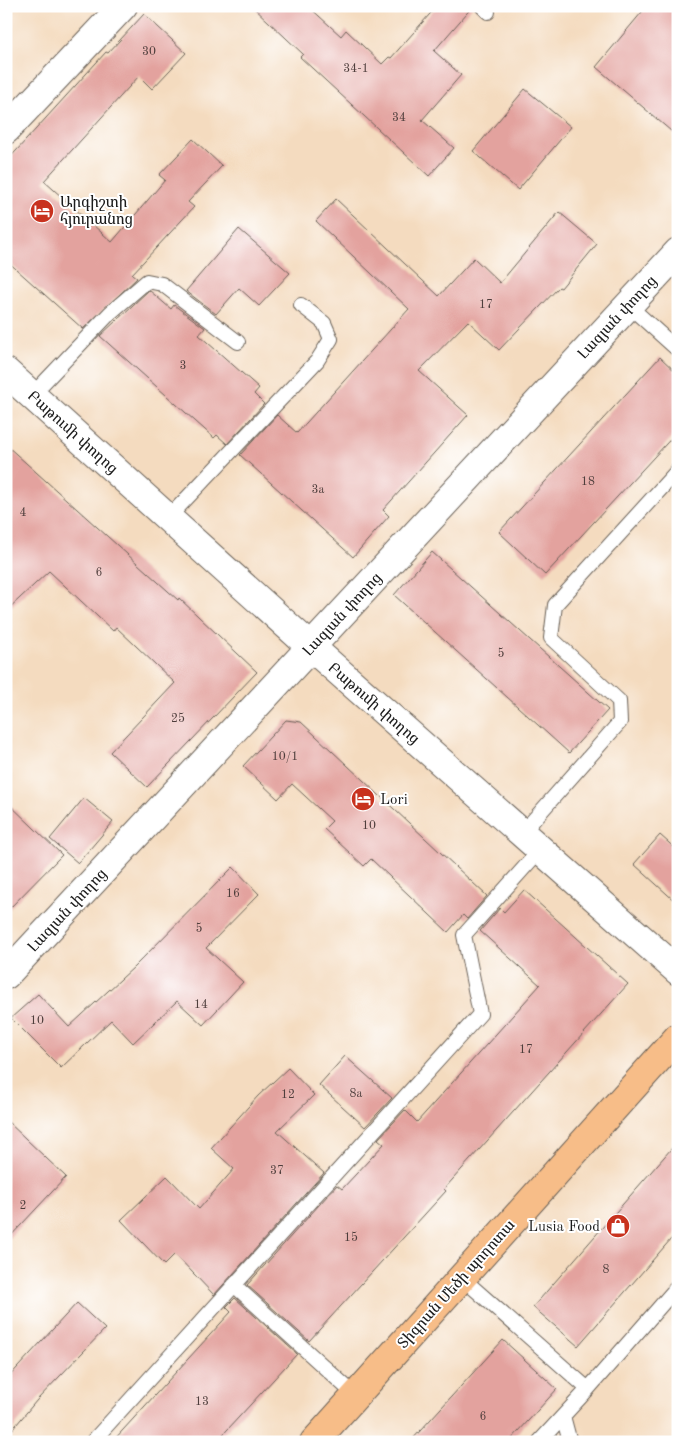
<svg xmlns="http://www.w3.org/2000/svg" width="684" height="1448" viewBox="0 0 684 1448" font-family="'Old Standard TT','Noto Serif Armenian',serif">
<rect width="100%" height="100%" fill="#fff"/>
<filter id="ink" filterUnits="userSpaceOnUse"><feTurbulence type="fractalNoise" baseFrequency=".02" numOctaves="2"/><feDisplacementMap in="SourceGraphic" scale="10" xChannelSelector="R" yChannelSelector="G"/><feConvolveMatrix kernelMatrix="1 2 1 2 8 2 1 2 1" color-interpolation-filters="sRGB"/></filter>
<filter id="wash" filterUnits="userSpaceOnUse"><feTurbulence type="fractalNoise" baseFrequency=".0096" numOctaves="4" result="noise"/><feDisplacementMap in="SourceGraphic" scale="20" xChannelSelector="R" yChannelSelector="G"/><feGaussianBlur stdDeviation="1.12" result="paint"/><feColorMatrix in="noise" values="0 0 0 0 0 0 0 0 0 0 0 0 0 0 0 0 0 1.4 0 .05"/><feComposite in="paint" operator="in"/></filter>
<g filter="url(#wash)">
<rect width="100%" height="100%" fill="#f4dbbf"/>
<g id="blocks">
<path fill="#e3a29e" d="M252,6H308L341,36L346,30L382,64L389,57L391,58L437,6H473L434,51L461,75L422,120L454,148L429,176L300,57L303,54Z
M647,6H678V137L596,67Z
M144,14L186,53L152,89L139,76L44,181L112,242L165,180L159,175L193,139L222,166L188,202L194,207L132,274L137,278L83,329L6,260V162L106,52L108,53Z
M525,89L571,127L518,190L473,151Z
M336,199L439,296L474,258L500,283L559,212L597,244L561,288L559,287L499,350L468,321L419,371L468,415L383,510L389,516L353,557L240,455L277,415L297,433L409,309L316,221Z
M239,229L290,273L259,306L239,288L216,314L186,291Z
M149,290L171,309L174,305L205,328L199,335L259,388L254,394L264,404L227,444L217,435L214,438L100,336Z
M660,357L678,374V431L545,575L499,532Z
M6,445L178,600L179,598L257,672L147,787L110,752L175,683L116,627L113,631L49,571L6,611Z
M432,552L608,710L569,753L394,595Z
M286,720L301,722L487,896L467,919L463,915L448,932L371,859L364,866L324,829L332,821L292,784L278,799L243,766Z
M84,798L113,822L78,863L50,839Z
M6,801L62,855L6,912Z
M660,835L678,851V904L634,864Z
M233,867L259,894L206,948L243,982L203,1025L177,1001L133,1043L111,1020L61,1068L11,1018L38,994L69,1027L134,967Z
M524,890L628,984L444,1189L446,1191L309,1341L247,1285L337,1185L342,1189L384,1144L378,1139L405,1110L417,1122L540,985L480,931L500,908L504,912Z
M345,1056L392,1098L365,1127L319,1085Z
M288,1068L314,1095L277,1131L324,1173L214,1295L175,1254L164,1265L121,1220L167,1176L199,1209L234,1169L211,1148L258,1096Z
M6,1120L66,1177L6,1241Z
M678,1141V1231L578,1346L533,1307Z
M235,1298L297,1354L216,1442H112L231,1312L226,1307Z
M77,1303L105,1329L37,1400L6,1437V1380Z
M503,1340L557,1389L509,1442H410Z"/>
</g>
</g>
<g filter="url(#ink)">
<use href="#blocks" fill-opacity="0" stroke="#685f55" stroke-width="1"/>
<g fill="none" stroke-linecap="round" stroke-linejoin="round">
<g stroke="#685f55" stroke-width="16">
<path id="lane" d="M482,6L488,12
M628,305L678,350
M32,395L110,313L147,281L162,284L238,342
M168,518L317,361L331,339L324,323L301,305
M522,833L620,722L619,701L551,638L555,605L678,470
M461,1277L588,1389L678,1286
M234,1285L355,1395
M563,1416L570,1442
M92,1442L480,1014L464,935L540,850
M539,1442L588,1389"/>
</g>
<g stroke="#685f55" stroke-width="30">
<path id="street" d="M6,130L123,6
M6,372L311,647L678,971
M6,975L678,252"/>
</g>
<g stroke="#685f55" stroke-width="30">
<path id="primary" d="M314,1442L678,1037"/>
</g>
<use href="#lane" stroke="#fff" stroke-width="14"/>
<use href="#street" stroke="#fff" stroke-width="28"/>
<use href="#primary" stroke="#f7bd88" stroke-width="28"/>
</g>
</g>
<defs>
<g id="hotel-disc" transform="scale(1.25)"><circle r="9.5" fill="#c8321e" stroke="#fff"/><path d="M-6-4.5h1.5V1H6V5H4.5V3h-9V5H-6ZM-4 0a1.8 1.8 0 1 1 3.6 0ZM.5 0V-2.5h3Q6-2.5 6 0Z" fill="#fff"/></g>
<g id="shop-disc" transform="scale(1.25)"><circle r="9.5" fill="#c8321e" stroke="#fff"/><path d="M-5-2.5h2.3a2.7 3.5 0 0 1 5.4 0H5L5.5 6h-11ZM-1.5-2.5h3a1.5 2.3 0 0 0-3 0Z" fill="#fff"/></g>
</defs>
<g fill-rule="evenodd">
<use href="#hotel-disc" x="42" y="211"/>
<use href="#hotel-disc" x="363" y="799"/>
<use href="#shop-disc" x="618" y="1226"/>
</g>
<g text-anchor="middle" stroke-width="4" stroke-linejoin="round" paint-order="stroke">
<g font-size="12" fill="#4e3e3c">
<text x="149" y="55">30</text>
<text x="356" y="72">34-1</text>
<text x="399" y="121">34</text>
<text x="486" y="308">17</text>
<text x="183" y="369">3</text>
<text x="588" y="485">18</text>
<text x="318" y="493">3a</text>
<text x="23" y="516">4</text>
<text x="99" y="576">6</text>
<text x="501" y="657">5</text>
<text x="178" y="722">25</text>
<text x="285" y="760">10/1</text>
<text x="369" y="829">10</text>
<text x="233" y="897">16</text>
<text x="199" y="932">5</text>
<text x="201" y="1008">14</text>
<text x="37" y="1024">10</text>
<text x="526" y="1053">17</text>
<text x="356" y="1097">8a</text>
<text x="288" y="1098">12</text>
<text x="277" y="1174">37</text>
<text x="23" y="1209">2</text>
<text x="351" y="1241">15</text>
<text x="606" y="1273">8</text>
<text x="202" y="1405">13</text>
<text x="483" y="1420">6</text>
</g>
<g font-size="15" fill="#1c1c1c" stroke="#fff" text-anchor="start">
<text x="60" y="207">Արգիշտի<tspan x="60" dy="17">հյուրանոց</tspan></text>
<text x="380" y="804">Lori</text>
<text x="600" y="1231" text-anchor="end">Lusia Food</text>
</g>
<g font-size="15" fill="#1c1c1c" stroke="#fff">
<text transform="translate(617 317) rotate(-47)" y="5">Լազյան փողոց</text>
<text transform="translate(73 432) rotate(42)" y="5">Բաթումի փողոց</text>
<text transform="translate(342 614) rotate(-47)" y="5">Լազյան փողոց</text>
<text transform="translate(374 703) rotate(41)" y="5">Բաթումի փողոց</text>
<text transform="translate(67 910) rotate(-47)" y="5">Լազյան փողոց</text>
<text transform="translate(456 1284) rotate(-48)" y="5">Տիգրան Մեծի պողոտա</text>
</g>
</g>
<rect width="684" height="1448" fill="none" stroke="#fff" stroke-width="25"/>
</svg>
